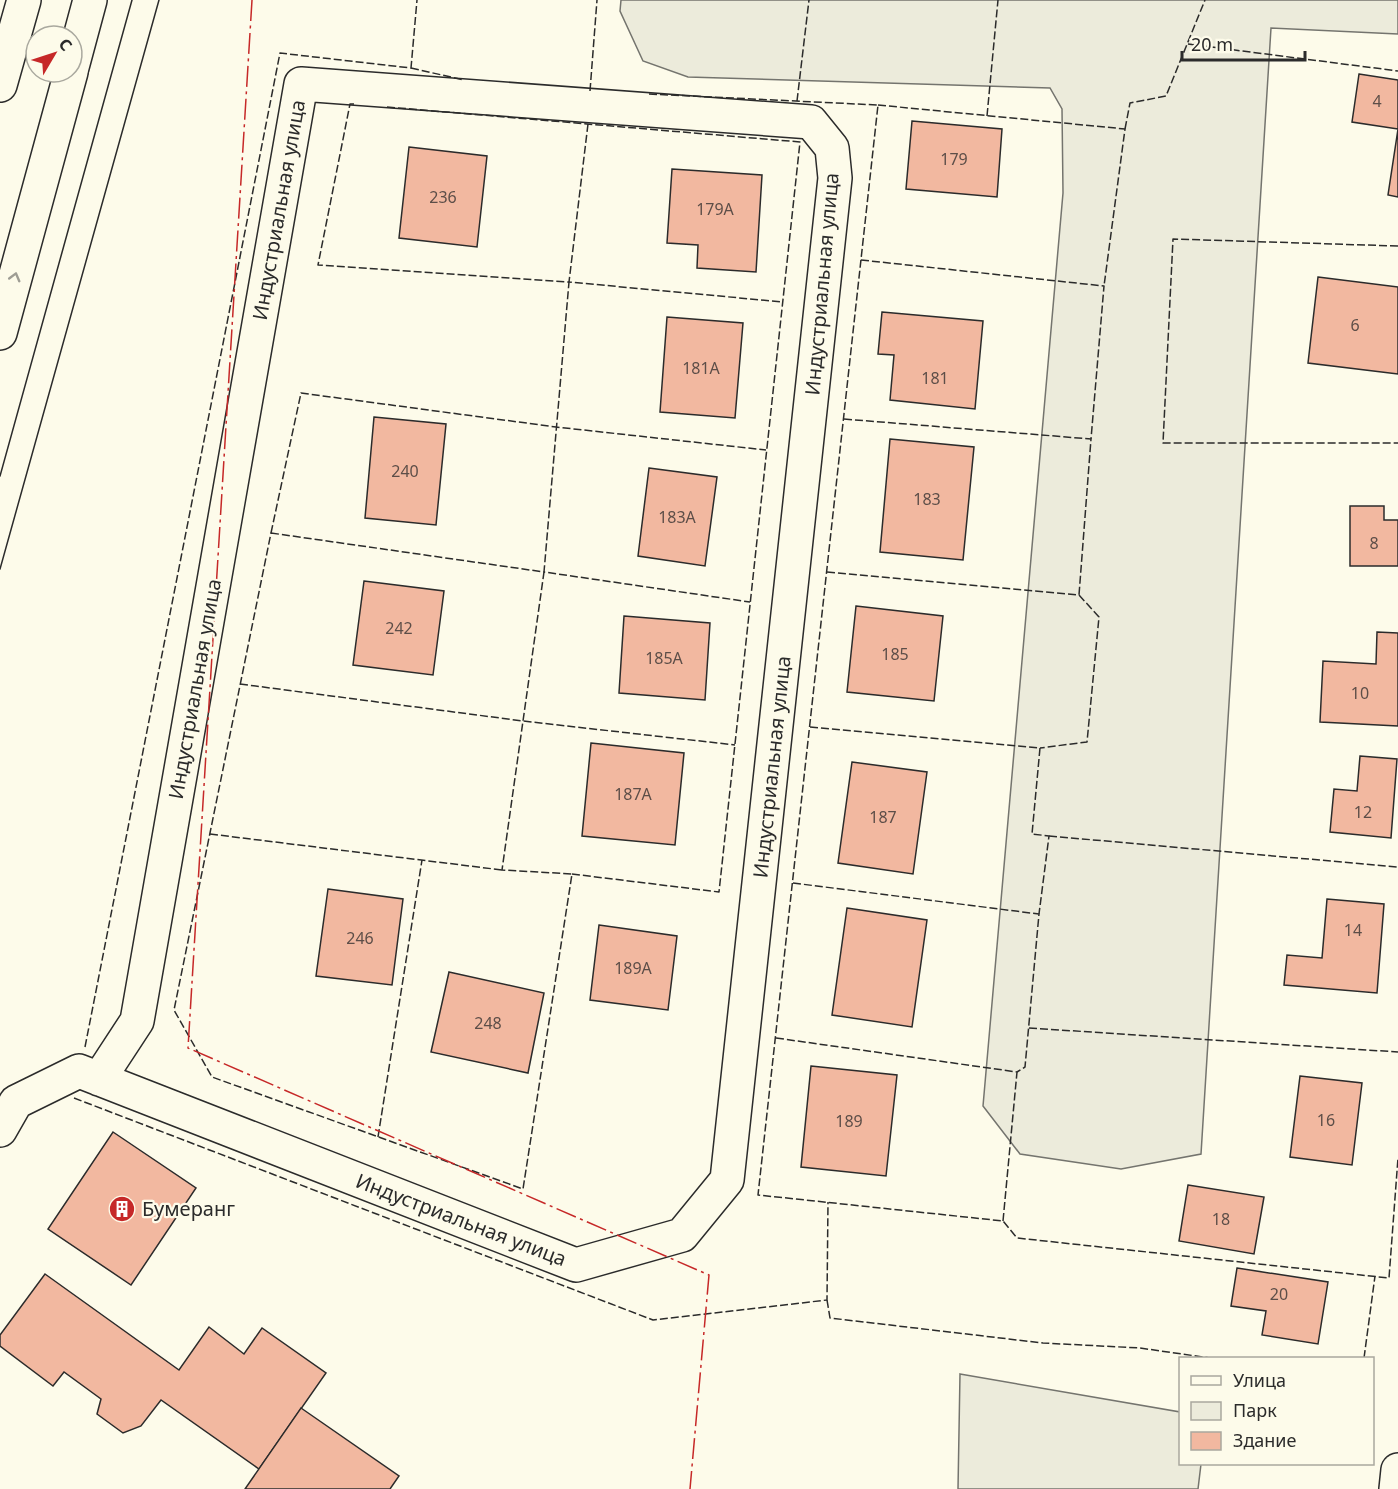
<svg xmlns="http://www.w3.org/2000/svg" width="1398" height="1489" viewBox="0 0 1398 1489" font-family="'Noto Sans',sans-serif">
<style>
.green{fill:#ecebdb;stroke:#74746e;stroke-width:1.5}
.building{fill:#f2b8a0;stroke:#2b2b2b;stroke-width:1.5}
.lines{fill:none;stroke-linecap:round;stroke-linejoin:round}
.minor-casing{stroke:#2b2b2b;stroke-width:36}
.major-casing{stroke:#2b2b2b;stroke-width:36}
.minor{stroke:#fdfbea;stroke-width:33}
.major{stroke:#fdfbea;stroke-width:33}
.tram{stroke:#2b2b2b;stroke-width:1.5}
.fence{stroke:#2b2b2b;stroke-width:1.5;stroke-dasharray:8 3;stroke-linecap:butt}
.power{stroke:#c62828;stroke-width:1.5;stroke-dasharray:21 4.5 3 4.5;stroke-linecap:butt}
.oneway{stroke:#9e9d94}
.labels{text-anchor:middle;stroke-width:4.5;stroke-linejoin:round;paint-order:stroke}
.number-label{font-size:16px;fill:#5d4e48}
.street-label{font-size:20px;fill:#2b2b2b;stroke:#fdfbea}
.poi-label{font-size:20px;fill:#2b2b2b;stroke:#fdfbea;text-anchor:start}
</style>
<rect width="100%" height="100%" fill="#fdfbea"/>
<g class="green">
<path d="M 621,0 L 1398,0 L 1398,34 L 1271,28 L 1201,1154 L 1121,1169 L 1020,1154 L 983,1106 L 1063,193 L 1062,109 L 1050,88 L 688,77 L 643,61 L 620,11 Z"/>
<path d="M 960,1374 L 1180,1412 L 1180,1464 L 1201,1464 L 1198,1489 L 958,1489 Z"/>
</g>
<g class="building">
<path d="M 1359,74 L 1398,80 L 1398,129 L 1352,122 Z"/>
<path d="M 912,121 L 1002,129 L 997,197 L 906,189 Z"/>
<path d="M 1398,129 L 1398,197 L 1388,195 Z"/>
<path d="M 409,147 L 487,156 L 477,247 L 399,238 Z"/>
<path d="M 672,169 L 762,175 L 756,272 L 697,268 L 698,245 L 667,243 Z"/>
<path d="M 1318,277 L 1398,287 L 1398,374 L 1308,363 Z"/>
<path d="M 882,312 L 983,321 L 975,409 L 890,400 L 894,355 L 878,354 Z"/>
<path d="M 667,317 L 743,323 L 735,418 L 660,412 Z"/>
<path d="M 374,417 L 446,424 L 436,525 L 365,518 Z"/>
<path d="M 890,439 L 974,447 L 963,560 L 880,552 Z"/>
<path d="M 649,468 L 717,477 L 705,566 L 638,556 Z"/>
<path d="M 1350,506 L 1384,506 L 1384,520 L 1398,520 L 1398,566 L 1350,566 Z"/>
<path d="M 364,581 L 444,591 L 433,675 L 353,665 Z"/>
<path d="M 856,606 L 943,616 L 934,701 L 847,692 Z"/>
<path d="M 624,616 L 710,623 L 705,700 L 619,693 Z"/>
<path d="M 1377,632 L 1398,633 L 1398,726 L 1320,722 L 1323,661 L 1376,664 Z"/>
<path d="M 591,743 L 684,753 L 675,845 L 582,836 Z"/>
<path d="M 1360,756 L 1397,759 L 1391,838 L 1330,832 L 1334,789 L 1357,791 Z"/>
<path d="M 852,762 L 927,772 L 913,874 L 838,863 Z"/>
<path d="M 328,889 L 403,899 L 392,985 L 316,976 Z"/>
<path d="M 1327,899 L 1384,904 L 1377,993 L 1284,985 L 1287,955 L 1322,958 Z"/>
<path d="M 847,908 L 927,920 L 912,1027 L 832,1015 Z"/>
<path d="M 599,925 L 677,936 L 668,1010 L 590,1000 Z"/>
<path d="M 449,972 L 544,993 L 528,1073 L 431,1052 Z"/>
<path d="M 811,1066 L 897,1075 L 886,1176 L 801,1167 Z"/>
<path d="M 1300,1076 L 1362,1083 L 1352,1165 L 1290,1157 Z"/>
<path d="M 113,1132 L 196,1188 L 131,1285 L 48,1229 Z"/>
<path d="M 1188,1185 L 1264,1197 L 1254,1254 L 1179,1241 Z"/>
<path d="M 1237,1268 L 1328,1282 L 1318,1344 L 1262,1335 L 1266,1311 L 1231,1306 Z"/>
<path d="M 45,1274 L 179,1370 L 209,1327 L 244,1354 L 262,1328 L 326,1373 L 259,1469 L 161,1400 L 141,1426 L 123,1433 L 97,1414 L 101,1399 L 64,1372 L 53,1386 L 0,1346 L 0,1335 Z"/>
<path d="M 301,1408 L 399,1476 L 390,1489 L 245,1489 Z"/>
</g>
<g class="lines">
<g class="minor-casing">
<g id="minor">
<path d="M 0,1130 L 16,1102 L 79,1071 L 576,1265 L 682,1235 L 727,1180 L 835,178 L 832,148 L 811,122 L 301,84 L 137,1021 L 99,1079"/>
<path d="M 1396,1489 L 1398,1470"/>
</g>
</g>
<g class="major-casing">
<g id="major">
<path d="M 72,67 L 90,0"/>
<path d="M 0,85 L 24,0"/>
<path d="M 0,333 L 71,72"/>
</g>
</g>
<use href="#minor" class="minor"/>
<use href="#major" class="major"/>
<g class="tram">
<path d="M 0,476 L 132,0"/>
<path d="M 0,569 L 159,0"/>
</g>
<g class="fence">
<path d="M 1188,44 L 1398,71"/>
<path d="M 411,68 L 464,80"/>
<path d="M 590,91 L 597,0"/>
<path d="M 649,94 L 878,105 L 758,1195 L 1003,1221 L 1017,1238 L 1389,1278 L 1398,1158"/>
<path d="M 797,101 L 809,0"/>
<path d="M 354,104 L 350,104 L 318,265 L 569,282 L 544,572 L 750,602"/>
<path d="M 878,105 L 1125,129 L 1104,286"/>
<path d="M 387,107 L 800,142 L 719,892 L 572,874"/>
<path d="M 987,116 L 998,0"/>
<path d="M 588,124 L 569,282 L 783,302"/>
<path d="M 1125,129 L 1130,103 L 1166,96 L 1205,0"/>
<path d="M 1398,246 L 1173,239 L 1163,443 L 1398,443"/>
<path d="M 861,260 L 1104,286 L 1091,439"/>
<path d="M 844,419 L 1091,439 L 1079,595"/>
<path d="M 271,533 L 544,572 L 502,870 L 572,874 L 523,1189 L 212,1077 L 174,1010 Z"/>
<path d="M 271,533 L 301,393 L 556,427 L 766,450"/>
<path d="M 827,572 L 1079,595 L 1099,617 L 1087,742 L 1040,748"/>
<path d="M 240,684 L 523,721 L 735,745"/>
<path d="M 810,727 L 1040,748 L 1032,834 L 1049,836 L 1039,914"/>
<path d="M 210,834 L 502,870"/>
<path d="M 1049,836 L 1398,867"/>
<path d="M 793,883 L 1039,914 L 1025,1067 L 1017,1072"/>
<path d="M 1029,1028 L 1398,1052"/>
<path d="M 776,1038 L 1017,1072 L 1003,1221"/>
<path d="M 85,1047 L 280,53 L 411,68 L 417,0"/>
<path d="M 74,1098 L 653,1320 L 827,1300 L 828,1202"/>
<path d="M 378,1137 L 422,860"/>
<path d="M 827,1300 L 830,1318 L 1043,1343 L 1140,1348 L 1210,1358"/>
<path d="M 1364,1358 L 1375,1276"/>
</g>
<path class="power" d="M 252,0 L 188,1048 L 709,1275 L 690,1489"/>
</g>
<defs><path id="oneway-chevron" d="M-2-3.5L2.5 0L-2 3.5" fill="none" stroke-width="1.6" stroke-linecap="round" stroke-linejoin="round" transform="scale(1.5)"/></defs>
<use class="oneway" href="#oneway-chevron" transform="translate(15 277) rotate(-75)"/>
<defs>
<g id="building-disc" transform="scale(1.35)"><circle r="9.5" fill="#c62828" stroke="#fdfbea"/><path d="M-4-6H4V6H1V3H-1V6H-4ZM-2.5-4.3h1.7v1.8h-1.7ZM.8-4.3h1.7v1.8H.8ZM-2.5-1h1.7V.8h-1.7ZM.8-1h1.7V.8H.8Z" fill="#fff"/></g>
</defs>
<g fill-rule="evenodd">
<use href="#building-disc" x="122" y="1209"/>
</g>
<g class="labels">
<g class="number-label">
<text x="1377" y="107">4</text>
<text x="954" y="165">179</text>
<text x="443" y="203">236</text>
<text x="715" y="215">179А</text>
<text x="1355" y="331">6</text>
<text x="701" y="374">181А</text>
<text x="935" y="384">181</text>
<text x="405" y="477">240</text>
<text x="927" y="505">183</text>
<text x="677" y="523">183А</text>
<text x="1374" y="549">8</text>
<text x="399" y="634">242</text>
<text x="895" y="660">185</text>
<text x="664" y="664">185А</text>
<text x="1360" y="699">10</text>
<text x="633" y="800">187А</text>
<text x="1363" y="818">12</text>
<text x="883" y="823">187</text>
<text x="1353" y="936">14</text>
<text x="360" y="944">246</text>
<text x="633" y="974">189А</text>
<text x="488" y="1029">248</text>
<text x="1326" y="1126">16</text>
<text x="849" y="1127">189</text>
<text x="1221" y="1225">18</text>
<text x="1279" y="1300">20</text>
</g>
<g class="street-label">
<text transform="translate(279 210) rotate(-80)" y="7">Индустриальная улица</text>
<text transform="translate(822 284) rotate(-85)" y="7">Индустриальная улица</text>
<text transform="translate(195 689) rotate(-80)" y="7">Индустриальная улица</text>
<text transform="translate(772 767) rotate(-84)" y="7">Индустриальная улица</text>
<text transform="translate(461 1220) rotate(21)" y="7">Индустриальная улица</text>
</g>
<g class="poi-label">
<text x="142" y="1216">Бумеранг</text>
</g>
</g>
<rect x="1179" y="1357" width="195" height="108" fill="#fdfbea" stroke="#a9a89e" stroke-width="1.5"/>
<rect x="1191" y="1376" width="30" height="9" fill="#fdfbea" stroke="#a9a89e" stroke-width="1.5"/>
<text x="1233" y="1387" font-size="18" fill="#2b2b2b">Улица</text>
<rect x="1191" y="1402" width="30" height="18" fill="#ecebdb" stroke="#a9a89e" stroke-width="1.5"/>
<text x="1233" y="1417" font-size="18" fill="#2b2b2b">Парк</text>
<rect x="1191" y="1432" width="30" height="18" fill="#f2b8a0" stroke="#a9a89e" stroke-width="1.5"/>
<text x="1233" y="1447" font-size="18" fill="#2b2b2b">Здание</text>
<g transform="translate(54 54) rotate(51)"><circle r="28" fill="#fdfbea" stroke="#a9a89e" stroke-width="1.5"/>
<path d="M0-4.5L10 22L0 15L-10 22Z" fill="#c62828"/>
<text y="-9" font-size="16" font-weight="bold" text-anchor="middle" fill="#2b2b2b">С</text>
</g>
<path d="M1182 51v9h123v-9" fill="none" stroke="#2b2b2b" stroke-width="3"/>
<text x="1191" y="51" font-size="18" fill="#2b2b2b" stroke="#fdfbea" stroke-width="4.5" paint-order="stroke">20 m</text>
</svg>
